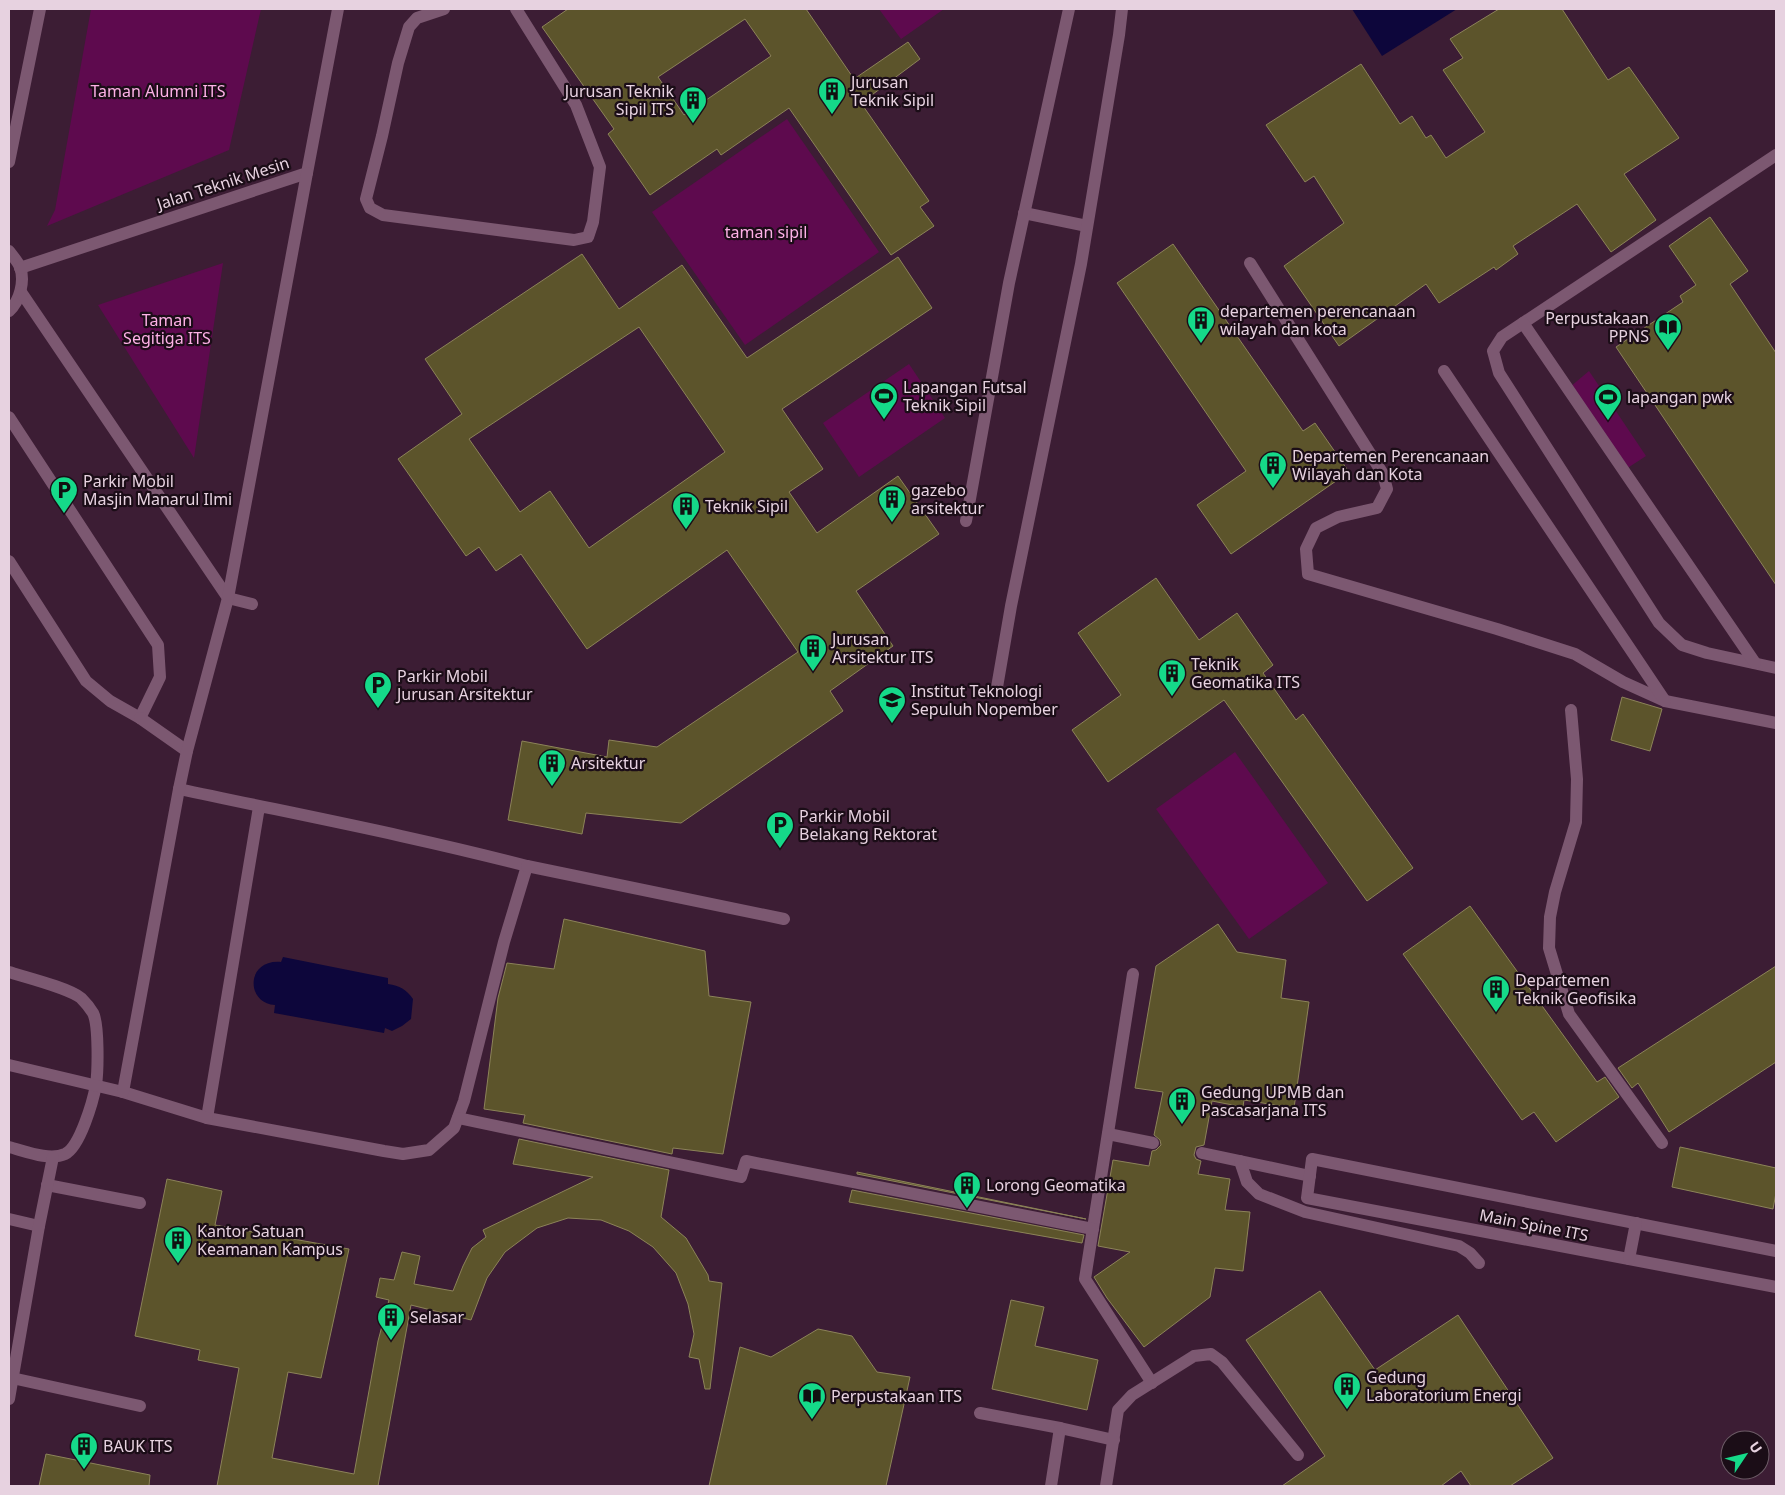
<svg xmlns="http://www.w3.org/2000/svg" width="1785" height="1495" viewBox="0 0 1785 1495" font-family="'Noto Sans',sans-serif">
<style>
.green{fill:#5e0a4e}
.water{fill:#0d063b}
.building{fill:#5c542b;stroke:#8c8359;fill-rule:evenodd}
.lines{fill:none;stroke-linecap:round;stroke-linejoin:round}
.service{stroke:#7c5871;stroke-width:12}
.pedestrian{stroke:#7c5871;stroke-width:12}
.labels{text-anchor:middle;stroke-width:4.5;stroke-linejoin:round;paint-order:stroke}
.poi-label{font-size:16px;fill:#e7d2e0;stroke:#1b0d17;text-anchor:start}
.park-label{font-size:16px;fill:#feb1e7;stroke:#1b0d17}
.street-label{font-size:16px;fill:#e7d2e0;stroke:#1b0d17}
</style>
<rect width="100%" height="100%" fill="#3c1d34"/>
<g class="green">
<path d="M 91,9 L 261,9 L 229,150 L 47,226 L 55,210 Z"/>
<path d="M 879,9 L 944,9 L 901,39 Z"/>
<path d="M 787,119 L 879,252 L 745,345 L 652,212 Z"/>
<path d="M 223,263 L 194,458 L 98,305 Z"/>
<path d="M 909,364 L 945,418 L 859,477 L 823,423 Z"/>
<path d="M 1589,371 L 1646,456 L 1626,469 L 1570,387 Z"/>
<path d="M 1235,752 L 1328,883 L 1249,939 L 1156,809 Z"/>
</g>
<g class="water">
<path d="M 1352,9 L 1457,9 L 1382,56 Z"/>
<path d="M 283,957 L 388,978 L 388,984 C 400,986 406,989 413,999 L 411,1019 L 402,1026 L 392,1031 L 385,1028 L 384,1033 L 274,1013 L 275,1005 C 246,1004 245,959 281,962 Z"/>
</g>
<g class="building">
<path d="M 568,9 L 806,9 L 854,79 L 908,42 L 920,59 L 861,103 L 929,201 L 920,207 L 934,226 L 891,255 L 789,108 L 721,155 L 717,149 L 650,195 L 608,134 L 614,129 L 542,27 ZM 745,19 L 771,56 L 684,115 L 658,77 Z"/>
<path d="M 1499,9 L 1562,9 L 1608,80 L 1629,67 L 1679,138 L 1624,174 L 1656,220 L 1611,252 L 1577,204 L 1513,246 L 1518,254 L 1496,270 L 1494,267 L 1439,303 L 1426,284 L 1339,346 L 1284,266 L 1344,223 L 1314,176 L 1305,182 L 1266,125 L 1361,64 L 1400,124 L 1412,116 L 1426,138 L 1431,135 L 1446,158 L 1485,132 L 1443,70 L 1463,58 L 1450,39 Z"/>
<path d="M 1710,217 L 1748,271 L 1730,284 L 1776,353 L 1776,585 L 1616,347 L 1683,302 L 1680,296 L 1696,285 L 1669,246 Z"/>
<path d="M 1173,244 L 1303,431 L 1315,423 L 1349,472 L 1231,554 L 1197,505 L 1246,471 L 1117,283 Z"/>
<path d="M 582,254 L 619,309 L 682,265 L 747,358 L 898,257 L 932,308 L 782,409 L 823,469 L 789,492 L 817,533 L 898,476 L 939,534 L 856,591 L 893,646 L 830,691 L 843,711 L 681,823 L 586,813 L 582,834 L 508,820 L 522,741 L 607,757 L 609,740 L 657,747 L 798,652 L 727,550 L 587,649 L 521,554 L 496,571 L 479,547 L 466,556 L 398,459 L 462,414 L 425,359 ZM 639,327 L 725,452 L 589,548 L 550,491 L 520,512 L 469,439 Z"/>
<path d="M 1156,578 L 1199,640 L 1237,613 L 1273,665 L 1263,673 L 1296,720 L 1303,714 L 1413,868 L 1367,901 L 1224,700 L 1108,782 L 1072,730 L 1121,695 L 1078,633 Z"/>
<path d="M 1622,697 L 1662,709 L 1650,751 L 1611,740 Z"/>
<path d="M 1470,906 L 1597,1082 L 1605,1077 L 1619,1097 L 1556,1142 L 1534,1112 L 1522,1120 L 1403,954 Z"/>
<path d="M 564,919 L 705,951 L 709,996 L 751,1002 L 723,1154 L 673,1148 L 672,1154 L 523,1123 L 525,1115 L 484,1109 L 498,998 L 507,963 L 554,969 Z"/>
<path d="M 1218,924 L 1237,952 L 1286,960 L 1281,998 L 1309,1002 L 1294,1108 L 1244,1100 L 1243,1107 L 1212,1101 L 1204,1145 L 1196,1147 L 1194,1155 L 1196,1159 L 1201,1161 L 1198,1174 L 1230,1179 L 1225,1210 L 1250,1212 L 1243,1271 L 1215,1268 L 1210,1297 L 1144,1347 L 1107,1298 L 1094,1277 L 1130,1252 L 1098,1246 L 1113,1160 L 1149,1166 L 1152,1151 L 1156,1150 L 1161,1145 L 1160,1140 L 1154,1135 L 1163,1092 L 1135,1088 L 1156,966 Z"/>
<path d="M 1776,966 L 1776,1062 L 1669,1132 L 1638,1083 L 1632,1088 L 1618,1068 Z"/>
<path d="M 519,1139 L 669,1170 L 661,1217 L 686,1238 L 708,1275 L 709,1281 L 722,1283 L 710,1389 L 705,1389 L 699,1359 L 689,1357 L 694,1334 L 688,1304 L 676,1273 L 653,1247 L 629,1231 L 601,1220 L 568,1218 L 537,1228 L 505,1252 L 487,1278 L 471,1320 L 411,1305 L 378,1486 L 217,1486 L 239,1368 L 198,1360 L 200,1350 L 135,1336 L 167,1179 L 222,1191 L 215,1225 L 349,1249 L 321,1378 L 288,1372 L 272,1458 L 354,1474 L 378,1341 L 389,1300 L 376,1297 L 380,1278 L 394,1280 L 402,1252 L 420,1256 L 414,1284 L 453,1291 L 463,1266 L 472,1248 L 486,1237 L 483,1230 L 593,1177 L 513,1164 Z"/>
<path d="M 1680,1147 L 1776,1168 L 1776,1193 L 1773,1209 L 1672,1187 Z"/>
<path d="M 857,1172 L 1086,1219 L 857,1174 Z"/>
<path d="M 852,1190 L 1084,1235 L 1082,1243 L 849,1202 Z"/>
<path d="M 1320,1291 L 1375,1370 L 1458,1315 L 1553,1458 L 1510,1486 L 1471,1486 L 1461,1471 L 1441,1486 L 1282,1486 L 1325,1456 L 1246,1340 Z"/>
<path d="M 1011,1300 L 1044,1307 L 1035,1346 L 1098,1360 L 1087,1410 L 992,1389 Z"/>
<path d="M 818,1329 L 852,1336 L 877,1372 L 910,1377 L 886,1486 L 709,1486 L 740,1347 L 771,1357 Z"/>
<path d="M 46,1454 L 150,1475 L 149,1486 L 39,1486 Z"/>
</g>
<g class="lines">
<g class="service">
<path d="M 444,9 L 417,18 L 409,27 L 398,63 L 382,136 L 366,199 L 370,208 L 383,215 L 574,240 L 588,237 L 593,222 L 600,167 L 576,105 L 516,9"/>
<path d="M 1776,155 L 1502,337 L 1493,351 L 1499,373 L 1659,623 L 1682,645 L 1707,653 L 1776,668"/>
<path d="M 9,162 L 40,9"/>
<path d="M 1024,213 L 1087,226"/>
<path d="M 9,251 C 12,255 18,262 20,267 C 25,281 20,301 9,311"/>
<path d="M 1250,263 L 1383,474 L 1387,489 L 1377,508 L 1338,517 L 1316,528 L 1306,549 L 1308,574 L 1497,629 L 1575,654 L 1623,682 L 1665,701 L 1776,723"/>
<path d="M 20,268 L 307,173 L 338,9"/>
<path d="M 21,292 L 228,598 L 252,604"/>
<path d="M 1523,323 L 1755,663"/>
<path d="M 1444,371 L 1665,701"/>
<path d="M 9,417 L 158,645 L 160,677 L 140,718 L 110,701 L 86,681 L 9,561"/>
<path d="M 966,521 L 1009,283 L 1069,9"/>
<path d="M 996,693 L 1011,606 L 1081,264 L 1119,35 L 1122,9"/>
<path d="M 1571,710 L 1577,779 L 1576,822 L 1555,892 L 1550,917 L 1549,948 L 1569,1014 L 1662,1143"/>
<path d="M 140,718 L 187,751"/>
<path d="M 179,789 C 295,814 412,836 527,866 L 504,942 L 464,1101 L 454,1128 L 429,1150 L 403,1154 L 384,1151 L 207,1118 L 259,807"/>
<path d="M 527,866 L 784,919"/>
<path d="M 9,972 C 25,977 69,988 81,998 C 85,1002 90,1008 93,1013 C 99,1025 98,1071 96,1085 C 93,1101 80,1147 65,1154 C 49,1161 25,1151 9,1147"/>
<path d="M 1133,974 L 1085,1279 L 1152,1383"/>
<path d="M 9,1065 L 123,1092 L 207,1118"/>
<path d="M 123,1092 L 179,789 L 187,751 L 228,598 L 307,173"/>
<path d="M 1108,1134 L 1153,1143"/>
<path d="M 1202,1153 L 1310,1176"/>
<path d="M 1240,1161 L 1247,1182 L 1259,1194 L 1305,1212 L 1459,1246 L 1470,1253 L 1479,1263"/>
<path d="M 47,1185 L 140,1203"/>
<path d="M 9,1219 L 39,1226"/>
<path d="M 12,1378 L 140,1406"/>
<path d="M 9,1399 L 39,1226 L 53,1157"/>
<path d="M 980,1413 L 1060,1428 L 1114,1440"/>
<path d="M 1051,1486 L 1060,1428"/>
<path d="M 1106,1486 L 1118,1410 L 1132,1395 L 1194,1356 L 1211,1354 L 1222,1362 L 1298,1455"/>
</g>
<g class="pedestrian">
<path d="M 458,1118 L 741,1177 L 746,1161 L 1093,1229"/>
<path d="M 1776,1251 L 1312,1159 L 1307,1198 L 1776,1287"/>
<path d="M 1629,1259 L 1636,1223"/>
</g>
</g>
<defs>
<g id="building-pin" transform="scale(1.4375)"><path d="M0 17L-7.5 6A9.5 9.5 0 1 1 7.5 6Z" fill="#15d989" stroke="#1b0d17"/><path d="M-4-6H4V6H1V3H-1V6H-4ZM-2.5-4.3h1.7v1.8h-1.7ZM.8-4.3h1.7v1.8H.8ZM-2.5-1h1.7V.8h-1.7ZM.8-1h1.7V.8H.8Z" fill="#111"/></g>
<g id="library-pin" transform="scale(1.4375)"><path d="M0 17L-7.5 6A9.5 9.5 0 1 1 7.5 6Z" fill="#15d989" stroke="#1b0d17"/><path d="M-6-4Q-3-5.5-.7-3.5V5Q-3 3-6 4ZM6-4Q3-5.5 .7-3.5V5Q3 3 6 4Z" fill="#111"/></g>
<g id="stadium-pin" transform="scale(1.4375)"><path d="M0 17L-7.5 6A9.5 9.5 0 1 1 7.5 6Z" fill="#15d989" stroke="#1b0d17"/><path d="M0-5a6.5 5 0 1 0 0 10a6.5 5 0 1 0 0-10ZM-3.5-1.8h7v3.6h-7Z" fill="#111"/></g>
<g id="parking-pin" transform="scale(1.4375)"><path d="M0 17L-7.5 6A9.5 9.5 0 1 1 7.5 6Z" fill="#15d989" stroke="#1b0d17"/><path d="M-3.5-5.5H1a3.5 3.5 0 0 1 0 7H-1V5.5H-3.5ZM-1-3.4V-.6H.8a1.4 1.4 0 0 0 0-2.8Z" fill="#111"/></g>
<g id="university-pin" transform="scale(1.4375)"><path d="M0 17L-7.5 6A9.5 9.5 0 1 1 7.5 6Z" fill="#15d989" stroke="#1b0d17"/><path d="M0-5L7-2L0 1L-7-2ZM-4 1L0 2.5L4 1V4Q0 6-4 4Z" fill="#111"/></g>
</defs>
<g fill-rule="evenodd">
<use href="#building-pin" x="832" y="91"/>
<use href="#building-pin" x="693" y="100"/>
<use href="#building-pin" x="1201" y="320"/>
<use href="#library-pin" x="1668" y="327"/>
<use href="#stadium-pin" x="884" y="396"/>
<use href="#stadium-pin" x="1608" y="397"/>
<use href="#building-pin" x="1273" y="465"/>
<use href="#parking-pin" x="64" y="490"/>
<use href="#building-pin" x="892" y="499"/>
<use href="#building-pin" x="686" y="506"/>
<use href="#building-pin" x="813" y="648"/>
<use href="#building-pin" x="1172" y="673"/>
<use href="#parking-pin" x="378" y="685"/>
<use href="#university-pin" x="892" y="700"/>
<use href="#building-pin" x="552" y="763"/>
<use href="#parking-pin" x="780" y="825"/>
<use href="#building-pin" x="1496" y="989"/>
<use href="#building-pin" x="1182" y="1101"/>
<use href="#building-pin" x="967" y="1185"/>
<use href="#building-pin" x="178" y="1240"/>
<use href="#building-pin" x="391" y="1317"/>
<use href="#building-pin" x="1347" y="1386"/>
<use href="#library-pin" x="812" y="1396"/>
<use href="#building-pin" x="84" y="1446"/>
</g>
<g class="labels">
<g class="poi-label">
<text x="851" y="88">Jurusan<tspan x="851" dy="18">Teknik Sipil</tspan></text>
<text x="674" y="97" text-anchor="end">Jurusan Teknik<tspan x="674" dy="18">Sipil ITS</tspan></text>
<text x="1220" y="317">departemen perencanaan<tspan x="1220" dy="18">wilayah dan kota</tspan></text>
<text x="1649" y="324" text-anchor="end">Perpustakaan<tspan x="1649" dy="18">PPNS</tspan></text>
<text x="903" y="393">Lapangan Futsal<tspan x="903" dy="18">Teknik Sipil</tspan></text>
<text x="1627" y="403">lapangan pwk</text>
<text x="1292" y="462">Departemen Perencanaan<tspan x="1292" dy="18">Wilayah dan Kota</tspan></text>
<text x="83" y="487">Parkir Mobil<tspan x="83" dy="18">Masjin Manarul Ilmi</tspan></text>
<text x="911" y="496">gazebo<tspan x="911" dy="18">arsitektur</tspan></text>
<text x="705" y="512">Teknik Sipil</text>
<text x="832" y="645">Jurusan<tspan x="832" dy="18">Arsitektur ITS</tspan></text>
<text x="1191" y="670">Teknik<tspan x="1191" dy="18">Geomatika ITS</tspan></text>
<text x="397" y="682">Parkir Mobil<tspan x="397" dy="18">Jurusan Arsitektur</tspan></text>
<text x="911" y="697">Institut Teknologi<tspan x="911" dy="18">Sepuluh Nopember</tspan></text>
<text x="571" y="769">Arsitektur</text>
<text x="799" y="822">Parkir Mobil<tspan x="799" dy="18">Belakang Rektorat</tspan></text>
<text x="1515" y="986">Departemen<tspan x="1515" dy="18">Teknik Geofisika</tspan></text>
<text x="1201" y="1098">Gedung UPMB dan<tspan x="1201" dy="18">Pascasarjana ITS</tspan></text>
<text x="986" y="1191">Lorong Geomatika</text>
<text x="197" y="1237">Kantor Satuan<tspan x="197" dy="18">Keamanan Kampus</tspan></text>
<text x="410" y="1323">Selasar</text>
<text x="1366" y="1383">Gedung<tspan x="1366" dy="18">Laboratorium Energi</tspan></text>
<text x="831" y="1402">Perpustakaan ITS</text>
<text x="103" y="1452">BAUK ITS</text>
</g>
<g class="park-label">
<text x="158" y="97">Taman Alumni ITS</text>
<text x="766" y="238">taman sipil</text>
<text x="167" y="326">Taman<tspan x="167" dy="18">Segitiga ITS</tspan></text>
</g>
<g class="street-label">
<text transform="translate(223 183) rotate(-18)" y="6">Jalan Teknik Mesin</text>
<text transform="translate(1534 1225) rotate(11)" y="6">Main Spine ITS</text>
</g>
</g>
<rect width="1785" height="1495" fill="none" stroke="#e7d2e0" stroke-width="20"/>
<g transform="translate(1745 1455) rotate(55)"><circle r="24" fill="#1b0d17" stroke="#6d5c67"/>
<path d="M0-4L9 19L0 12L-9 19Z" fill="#15d989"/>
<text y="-8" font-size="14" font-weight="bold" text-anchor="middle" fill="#e7d2e0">U</text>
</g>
</svg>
